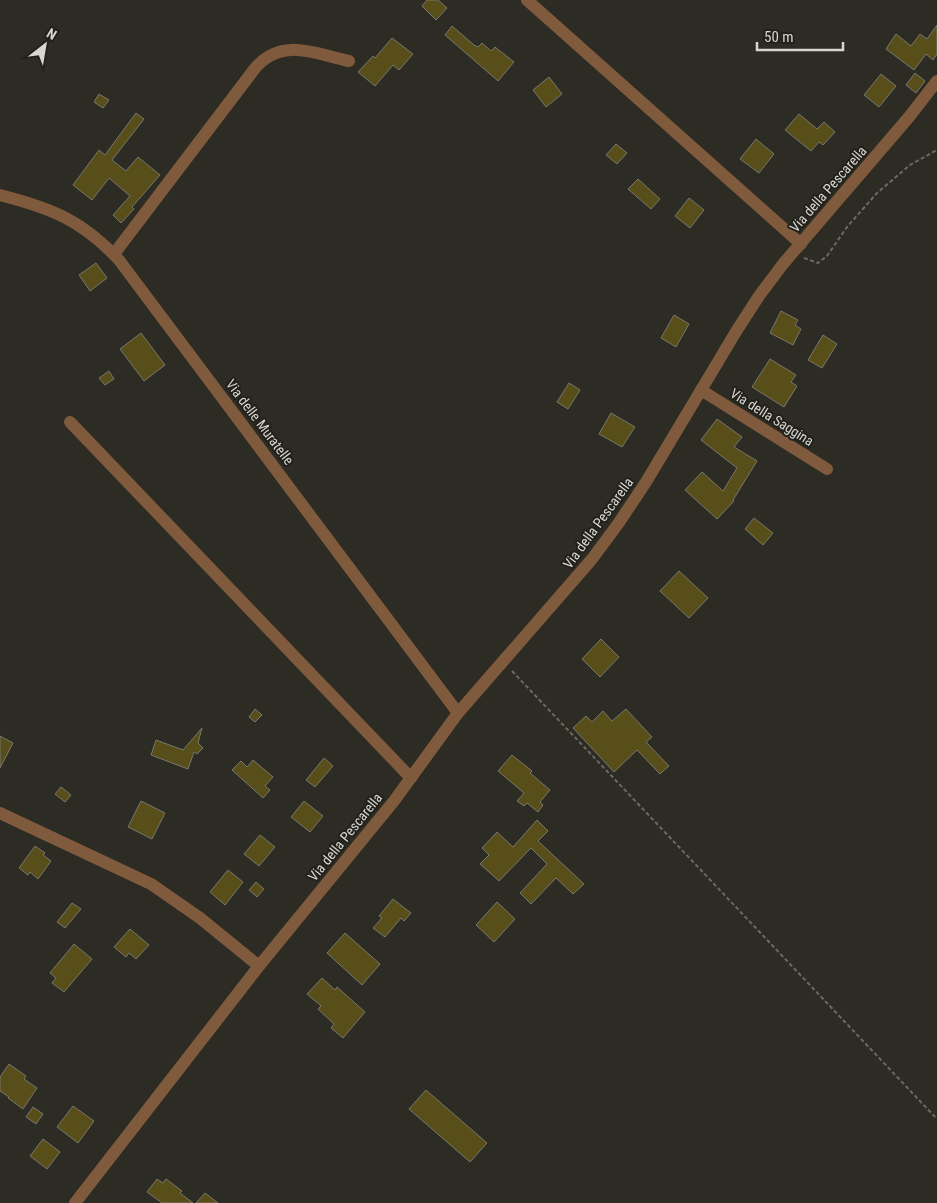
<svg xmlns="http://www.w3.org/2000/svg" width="937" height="1203" viewBox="0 0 937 1203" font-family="'Roboto Condensed',sans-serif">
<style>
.building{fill:#584e1a;stroke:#79776f}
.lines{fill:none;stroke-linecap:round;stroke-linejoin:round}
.path{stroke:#6a6963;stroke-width:2;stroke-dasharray:4 2.5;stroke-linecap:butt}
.minor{stroke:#805a3c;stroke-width:12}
.labels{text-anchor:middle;stroke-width:4;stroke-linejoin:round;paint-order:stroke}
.street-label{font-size:14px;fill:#d7d6d2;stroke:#22211a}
</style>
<rect width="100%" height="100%" fill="#2c2b24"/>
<g class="building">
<path d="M 427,0 L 438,0 L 447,8 L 436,20 L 422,6 Z"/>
<path d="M 937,25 L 937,54 L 933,60 L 926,54 L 914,70 L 886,49 L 896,34 L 911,46 L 920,34 L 927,39 Z"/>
<path d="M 452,26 L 474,45 L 478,47 L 482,43 L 491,51 L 495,47 L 514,62 L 498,81 L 445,35 Z"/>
<path d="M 392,38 L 413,54 L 399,70 L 393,65 L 375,86 L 358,72 L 373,56 L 375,58 Z"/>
<path d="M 915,73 L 925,81 L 916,93 L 906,85 Z"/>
<path d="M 881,74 L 896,86 L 879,107 L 864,95 Z"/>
<path d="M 549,77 L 562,94 L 546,107 L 533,90 Z"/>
<path d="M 99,94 L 109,100 L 103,108 L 94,102 Z"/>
<path d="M 136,113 L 144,119 L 112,160 L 126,171 L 138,157 L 160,175 L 132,207 L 134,209 L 121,223 L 113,215 L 130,196 L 109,178 L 92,200 L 73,185 L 99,150 L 105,155 Z"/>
<path d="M 799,114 L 817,129 L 824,122 L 835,132 L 823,145 L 819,142 L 811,151 L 785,130 Z"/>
<path d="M 756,139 L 774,154 L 759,173 L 740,159 Z"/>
<path d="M 616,144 L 627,153 L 617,164 L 606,155 Z"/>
<path d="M 638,179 L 660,199 L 651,209 L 628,189 Z"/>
<path d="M 689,198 L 704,210 L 690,228 L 675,216 Z"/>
<path d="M 96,263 L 107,278 L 90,291 L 79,275 Z"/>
<path d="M 781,311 L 798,320 L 795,325 L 801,329 L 793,345 L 770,333 Z"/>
<path d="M 674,315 L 689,324 L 676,347 L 661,338 Z"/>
<path d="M 141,333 L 165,365 L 144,381 L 120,349 Z"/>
<path d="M 823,335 L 837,344 L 822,368 L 808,360 Z"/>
<path d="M 770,359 L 796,375 L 791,382 L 797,386 L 784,407 L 752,387 Z"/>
<path d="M 109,371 L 114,379 L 105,385 L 99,378 Z"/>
<path d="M 569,383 L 580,390 L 568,409 L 557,402 Z"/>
<path d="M 611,413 L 635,427 L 622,447 L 599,434 Z"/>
<path d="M 717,419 L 742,437 L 734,447 L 757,461 L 733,500 L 734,501 L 717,519 L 685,490 L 702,472 L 723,491 L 737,468 L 701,440 Z"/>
<path d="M 754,518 L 773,533 L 763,545 L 745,529 Z"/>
<path d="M 679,571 L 708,598 L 689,618 L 660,591 Z"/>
<path d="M 601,639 L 619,657 L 600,677 L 582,659 Z"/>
<path d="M 255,709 L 262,715 L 255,722 L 249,717 Z"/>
<path d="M 626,709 L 652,737 L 646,742 L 669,766 L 660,774 L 637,750 L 614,772 L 573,728 L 586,716 L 592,722 L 603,711 L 612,721 Z"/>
<path d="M 202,728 L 198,743 L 203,748 L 197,754 L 194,752 L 188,769 L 151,755 L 156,740 L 183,750 Z"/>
<path d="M 0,736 L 13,743 L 0,768 Z"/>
<path d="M 512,755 L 532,771 L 530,773 L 550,790 L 540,802 L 543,805 L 538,812 L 527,803 L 524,806 L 517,801 L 524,793 L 498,771 Z"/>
<path d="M 324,758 L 333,766 L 315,787 L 306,780 Z"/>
<path d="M 253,760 L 273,777 L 265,786 L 270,790 L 263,798 L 232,770 L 241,761 L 247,767 Z"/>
<path d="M 61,787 L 71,795 L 65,802 L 55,794 Z"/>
<path d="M 141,801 L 165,813 L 152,839 L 128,827 Z"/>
<path d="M 304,801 L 323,816 L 310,832 L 291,817 Z"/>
<path d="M 537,820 L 548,831 L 538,841 L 584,884 L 573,894 L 556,878 L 531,904 L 520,893 L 547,864 L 531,848 L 499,881 L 480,864 L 489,855 L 482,848 L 497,832 L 513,847 Z"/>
<path d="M 260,835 L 275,847 L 259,866 L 244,854 Z"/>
<path d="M 35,846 L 45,853 L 43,855 L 51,861 L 38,879 L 30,872 L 28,875 L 19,868 Z"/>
<path d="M 228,870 L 243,882 L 225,905 L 210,892 Z"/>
<path d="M 256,882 L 264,889 L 257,897 L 249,890 Z"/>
<path d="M 393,899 L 411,913 L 404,921 L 401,918 L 385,937 L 373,928 L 382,918 L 379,916 Z"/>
<path d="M 497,902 L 515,919 L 494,942 L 476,925 Z"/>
<path d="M 72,903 L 81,909 L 65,928 L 57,922 Z"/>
<path d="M 130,929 L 149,945 L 136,959 L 129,953 L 126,957 L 114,947 Z"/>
<path d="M 345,933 L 380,964 L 362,985 L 327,953 Z"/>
<path d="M 74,944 L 92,959 L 64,992 L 52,983 L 56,978 L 50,973 Z"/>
<path d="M 322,978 L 335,990 L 337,987 L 365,1012 L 343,1038 L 331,1028 L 334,1024 L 318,1009 L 321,1006 L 307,994 Z"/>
<path d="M 9,1064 L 26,1076 L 24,1079 L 37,1088 L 23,1109 L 8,1098 L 9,1097 L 0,1091 L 0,1077 Z"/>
<path d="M 426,1090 L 487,1143 L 470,1162 L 409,1109 Z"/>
<path d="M 73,1106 L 94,1121 L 78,1143 L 57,1127 Z"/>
<path d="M 33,1107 L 43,1114 L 36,1124 L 26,1117 Z"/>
<path d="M 43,1139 L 60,1152 L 47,1169 L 30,1156 Z"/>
<path d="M 157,1179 L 163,1183 L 166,1179 L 182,1191 L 180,1193 L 193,1203 L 162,1203 L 147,1192 Z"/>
<path d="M 205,1193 L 218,1203 L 196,1203 Z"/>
</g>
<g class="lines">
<g class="path">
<path d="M 804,258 L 818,263 L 827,256 L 847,227 L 877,193 L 910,165 L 937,150"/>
<path d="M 512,671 L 937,1119"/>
</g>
<g class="minor">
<path d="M 527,0 L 801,244"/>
<path d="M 0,195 C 51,208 82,220 119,260 L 458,713"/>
<path d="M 114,254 L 256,67 C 283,37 315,54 349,61"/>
<path d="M 701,390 L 827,469"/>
<path d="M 70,422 L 411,778"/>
<path d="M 0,813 L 151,884 L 200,918 L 259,966"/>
<path d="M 75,1203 L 259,966 L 394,801 L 458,713 L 592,559 L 618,524 L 646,482 L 737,330 L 759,296 L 783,264 L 909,117 L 937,81"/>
</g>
</g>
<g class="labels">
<g class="street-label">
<text transform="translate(828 189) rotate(-49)" y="5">Via della Pescarella</text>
<text transform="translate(772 417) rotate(32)" y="5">Via della Saggina</text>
<text transform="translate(260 422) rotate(53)" y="5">Via delle Muratelle</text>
<text transform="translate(598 523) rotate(-54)" y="5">Via della Pescarella</text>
<text transform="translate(345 837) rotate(-51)" y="5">Via della Pescarella</text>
</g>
</g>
<g transform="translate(45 45) rotate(31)" stroke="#22211a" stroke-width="4" paint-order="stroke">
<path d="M0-4L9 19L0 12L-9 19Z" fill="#d7d6d2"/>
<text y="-8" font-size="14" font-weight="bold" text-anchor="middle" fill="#d7d6d2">N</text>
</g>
<path d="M757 42v8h86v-8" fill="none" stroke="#d7d6d2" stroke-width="2.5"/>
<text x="764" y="42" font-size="15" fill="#d7d6d2" stroke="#22211a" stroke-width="4" paint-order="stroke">50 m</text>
</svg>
